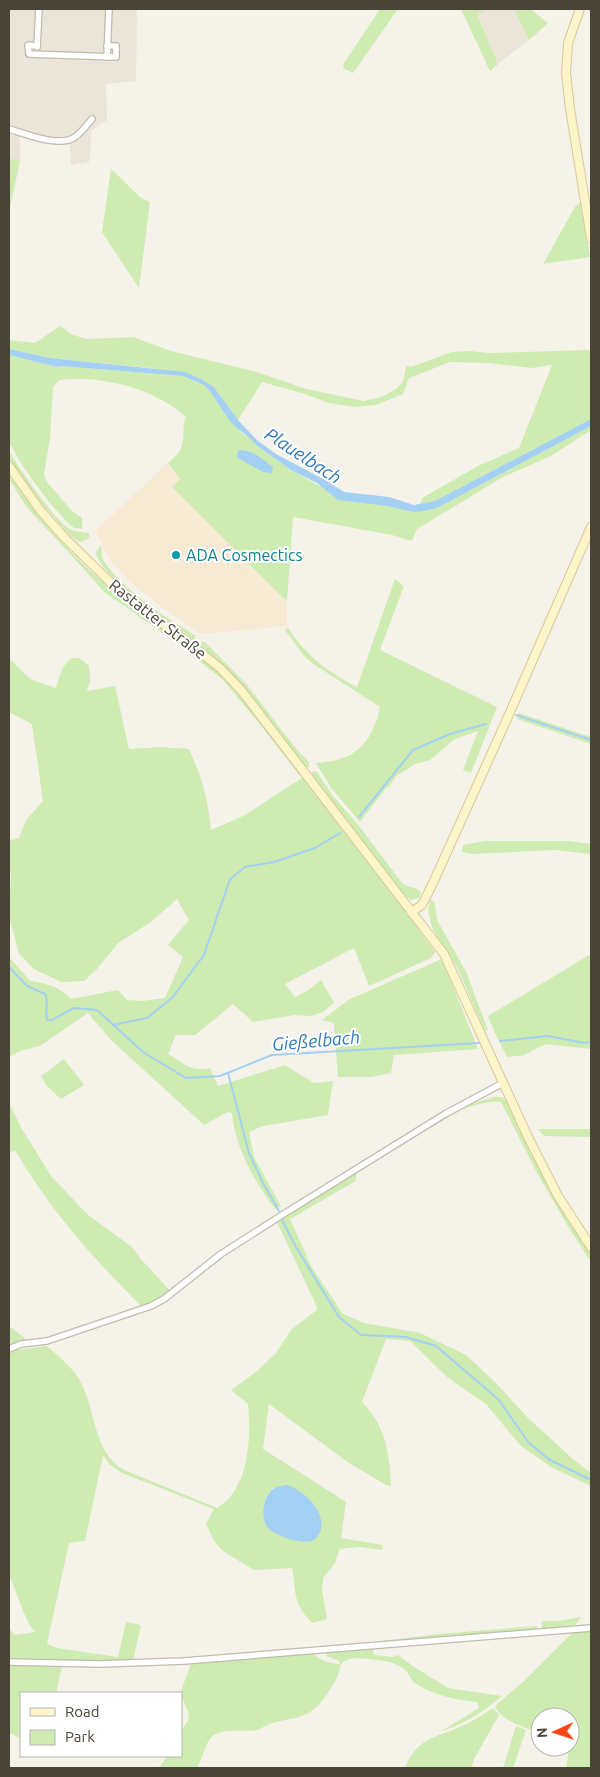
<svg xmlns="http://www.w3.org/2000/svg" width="600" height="1777" viewBox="0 0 600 1777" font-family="Ubuntu,sans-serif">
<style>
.residential{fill:#eae5d8}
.commercial{fill:#f7ead5}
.green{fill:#ceebb1;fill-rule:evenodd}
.water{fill:#a4d0f4}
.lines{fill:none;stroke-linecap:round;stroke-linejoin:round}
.stream{stroke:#a4d0f4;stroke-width:2}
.street-casing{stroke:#c1bbac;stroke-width:8}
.secondary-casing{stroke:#d7c998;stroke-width:10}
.street{stroke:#fff;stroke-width:5.5}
.secondary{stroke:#fff5ca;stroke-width:8}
.culture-dot{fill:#0f9aa8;stroke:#fff;stroke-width:2}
.labels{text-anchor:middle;stroke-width:4;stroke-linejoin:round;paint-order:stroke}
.culture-label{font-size:16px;fill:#0d838f;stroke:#fff;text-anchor:start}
.street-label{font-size:16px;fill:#4a4337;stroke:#fff}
.water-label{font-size:18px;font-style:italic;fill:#2b77bb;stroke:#fff}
</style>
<rect width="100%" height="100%" fill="#f5f2ea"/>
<g class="residential">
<path d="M 9,9 L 137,9 L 136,81 L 106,84 L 107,120 L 92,130 L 89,162 L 71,165 L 70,144 L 58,144 L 20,136 L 20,161 L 9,158 Z"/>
<path d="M 487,9 L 514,9 L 529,40 L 498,64 L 477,13 Z"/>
</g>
<path class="commercial" d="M 168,463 L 180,479 L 173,487 L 281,596 L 287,601 L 287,626 L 204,634 L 197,632 L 153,601 L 128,580 L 109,559 L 95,531 Z"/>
<g class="green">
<path d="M 380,9 L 398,9 L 353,73 L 343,68 L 344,63 Z"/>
<path d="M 461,9 L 487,9 L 477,14 L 498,64 L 490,71 Z"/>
<path d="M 514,9 L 530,9 L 548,23 L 529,40 Z"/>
<path d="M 9,158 L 20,161 L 9,212 Z"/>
<path d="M 111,169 L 140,197 L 150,202 L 139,288 L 102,232 Z"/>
<path d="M 582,201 L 590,257 L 543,264 L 575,207 Z"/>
<path d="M 60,326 L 73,335 L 87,339 L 133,337 L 171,351 L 257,372 L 306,389 L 364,401 L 381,397 L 396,389 L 403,382 L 406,366 L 411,367 L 452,352 L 470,351 L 489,353 L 591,350 L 591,419 L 435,501 L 420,504 L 422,498 L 480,465 L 519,448 L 552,365 L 532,368 L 489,363 L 450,362 L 409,378 L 403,394 L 376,405 L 355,407 L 329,403 L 302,393 L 262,382 L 238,420 L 214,387 L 201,379 L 151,368 L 50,358 L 9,349 L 9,340 L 35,343 Z"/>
<path d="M 9,355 L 57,367 L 60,366 L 183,376 L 204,385 L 208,389 L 242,433 L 252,439 L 256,445 L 291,470 L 325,489 L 413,512 L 437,508 L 591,426 L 591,430 L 551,456 L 503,477 L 417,529 L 412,541 L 392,535 L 293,517 L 287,601 L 281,596 L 172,487 L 180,479 L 168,463 C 172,459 179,454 181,448 C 186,439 181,428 186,417 C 154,388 102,375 59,380 L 53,387 L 50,437 L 44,475 L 47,482 L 72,511 L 82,518 L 82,529 L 74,528 L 68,523 L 48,501 L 22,465 L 9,442 Z"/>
<path d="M 9,451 C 19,468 54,520 70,529 C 76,532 83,532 89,533 L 89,538 L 81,542 C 66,539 20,475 9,459 Z"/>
<path d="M 9,472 C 31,504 54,535 81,562 C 114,595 152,621 190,648 L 188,651 L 103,591 L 85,570 L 28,509 L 9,479 Z"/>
<path d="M 100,546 L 101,546 C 102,551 101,556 104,561 C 118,586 170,621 195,635 L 195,641 L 192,642 C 172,626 100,576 96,553 Z"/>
<path d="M 395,579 L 404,586 L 380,650 L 497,707 L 471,773 L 463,770 L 478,731 L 455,739 L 430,760 L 415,764 L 396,776 L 389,787 L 386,788 L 360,822 L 332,789 L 316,763 C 355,761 372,744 380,707 L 312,663 L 304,656 L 285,630 L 288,628 C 307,657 328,672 357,687 Z"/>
<path d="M 202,642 L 205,642 L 247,685 L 297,750 L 309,762 L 309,767 L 305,768 L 249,693 L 231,674 L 200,647 L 200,643 Z"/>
<path d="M 193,651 C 237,683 267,730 300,773 L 300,776 L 255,718 L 222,679 L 190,654 Z"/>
<path d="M 9,658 L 30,679 L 56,688 C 59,677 62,665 72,658 L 79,658 L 89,666 L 90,682 L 87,689 L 88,691 L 115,686 L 129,749 L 161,747 L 189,749 C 202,778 208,798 211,830 L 243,816 L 302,778 L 304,778 L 396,898 L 435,952 L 431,958 L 369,986 L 354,948 L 285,984 L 295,997 L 307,991 L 321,980 L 334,1003 L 323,1012 L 311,1016 L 294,1015 L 253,1022 L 233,1004 L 195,1035 L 176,1035 L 168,1054 C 185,1064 190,1072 210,1068 L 218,1086 L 285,1065 L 314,1083 L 333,1081 L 328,1115 L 263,1126 L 249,1132 L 254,1157 L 281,1206 L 275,1209 C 254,1180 236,1150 232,1113 L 228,1112 L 204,1125 L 111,1040 L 88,1013 L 40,1046 L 20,1051 L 9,1057 L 9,957 L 30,981 C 46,983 60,987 71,999 L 118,990 L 127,1000 L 142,1001 L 165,998 L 183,957 L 168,945 L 189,920 L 177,899 L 151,922 L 118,943 L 96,970 L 84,981 L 61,982 L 34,969 L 19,954 L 9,916 L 11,875 L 9,869 L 9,841 L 19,838 L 27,819 L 43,801 L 32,724 L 9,712 Z"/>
<path d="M 519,713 L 591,737 L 591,744 L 517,719 Z"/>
<path d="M 313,771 L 317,772 L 333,796 L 359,826 L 402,883 C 409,888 416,887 421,892 L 419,898 L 411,900 L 403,894 L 311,775 Z"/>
<path d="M 485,841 L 569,841 L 591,844 L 591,854 L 555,850 L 473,854 L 462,852 L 463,845 Z"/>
<path d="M 430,900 L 432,900 L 435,904 L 437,920 L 466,972 L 488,1030 L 485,1031 L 457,967 L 433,930 L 428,912 Z"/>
<path d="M 591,954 L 591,1049 L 546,1044 L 524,1055 L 507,1057 L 494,1031 L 488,1016 Z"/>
<path d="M 442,959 L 478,1049 L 394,1055 L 391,1073 L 372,1077 L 338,1077 L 334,1023 L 322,1020 L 350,999 Z"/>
<path d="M 64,1059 L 84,1085 L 61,1099 L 47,1086 L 41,1076 Z"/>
<path d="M 494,1097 C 503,1096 505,1099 510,1106 L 567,1216 L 591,1253 L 591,1262 L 566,1223 L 536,1171 L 501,1102 C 472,1100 445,1119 421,1133 L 474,1103 Z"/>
<path d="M 9,1103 L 22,1129 L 51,1176 L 88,1215 L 132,1247 L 140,1258 L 170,1291 L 156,1300 L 141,1306 C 93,1258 49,1209 15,1150 L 9,1154 Z"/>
<path d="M 538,1129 L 591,1129 L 591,1137 L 544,1136 Z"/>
<path d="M 356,1173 L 356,1181 L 290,1219 L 311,1266 L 343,1314 L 364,1323 L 420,1333 L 466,1355 L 495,1382 L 529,1419 L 574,1460 L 591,1473 L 591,1486 L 551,1467 L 520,1445 L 486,1404 L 447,1377 L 410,1341 L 386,1339 L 362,1402 C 385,1424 390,1455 391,1486 L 386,1485 L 349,1463 L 269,1404 L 263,1449 L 346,1502 L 341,1538 L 383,1545 L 382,1550 L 360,1547 L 340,1549 L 335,1563 L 323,1578 L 322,1590 L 327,1619 L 312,1623 C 293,1603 296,1593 292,1568 L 254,1570 L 223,1551 L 214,1541 L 206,1524 L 214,1509 L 122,1473 L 109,1464 L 103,1455 L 85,1541 L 69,1543 L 47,1644 L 57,1648 L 118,1657 L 126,1622 L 141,1625 L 133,1661 L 57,1662 L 9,1659 L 9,1626 L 14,1635 L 35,1632 C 24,1620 17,1591 9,1575 L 9,1351 L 47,1346 C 58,1356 71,1366 79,1379 C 96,1407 92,1452 124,1470 L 217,1508 C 250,1489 251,1437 248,1404 L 231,1390 L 256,1372 L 276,1353 L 291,1330 L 318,1309 L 277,1222 L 287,1214 ZM 274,1488 L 316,1507 L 322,1525 L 293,1540 L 269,1529 C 263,1512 260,1501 274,1488 Z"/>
<path d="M 9,1326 L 27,1340 L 9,1347 Z"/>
<path d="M 581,1617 L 574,1627 L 542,1630 L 542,1621 L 559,1621 Z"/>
<path d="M 537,1626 L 537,1630 L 382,1643 L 381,1641 L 439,1634 Z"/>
<path d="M 591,1631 L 591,1768 L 566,1768 L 569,1749 L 564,1747 L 570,1747 L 570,1717 L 540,1717 L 540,1733 C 526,1728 501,1721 495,1706 L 525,1680 L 573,1632 Z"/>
<path d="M 373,1648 L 374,1655 L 393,1657 L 398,1655 L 414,1667 L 448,1688 L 502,1696 C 483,1713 463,1724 440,1732 L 479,1708 L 477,1702 C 457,1700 433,1695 416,1684 C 412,1682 410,1676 407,1672 C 403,1665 385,1660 376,1660 C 368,1659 350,1656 343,1662 C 340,1665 340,1669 339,1673 C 333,1685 324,1702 313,1710 C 299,1720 288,1718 273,1723 C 267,1724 262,1729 256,1730 C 242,1733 218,1726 209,1740 C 204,1748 202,1760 197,1768 L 159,1768 L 167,1756 L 181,1756 L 181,1732 L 188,1720 L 189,1714 L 180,1693 L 192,1662 L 309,1652 C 319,1659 328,1664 340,1664 L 338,1660 L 326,1656 L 328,1650 Z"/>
<path d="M 9,1666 L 62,1666 L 56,1693 L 21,1693 L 21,1738 L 9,1733 Z"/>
<path d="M 493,1708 L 499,1715 L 474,1759 L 471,1768 L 405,1768 C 417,1737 436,1738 462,1726 C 473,1721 483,1714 493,1708 Z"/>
<path d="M 516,1726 L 526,1730 L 513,1768 L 503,1768 Z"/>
</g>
<g class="water">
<path d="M 9,349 L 50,358 L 185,372 L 201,379 L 214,387 L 238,420 L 258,441 L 276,454 L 327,481 L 344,492 L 389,497 L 414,505 L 435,501 L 591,419 L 591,426 L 437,508 L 424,511 L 413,512 L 388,506 L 338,500 L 317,483 L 291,470 L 256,445 C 249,435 237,430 229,420 C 222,410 216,399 208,389 L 204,385 L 183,376 L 60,366 L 57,367 L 9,355 Z"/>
<path d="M 239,450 C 253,450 262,459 273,467 L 272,473 L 263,472 L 236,457 Z"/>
<path d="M 286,1485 C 305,1489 335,1520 315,1539 C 306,1547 277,1536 269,1529 C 259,1519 263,1494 275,1488 C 278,1486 283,1486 286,1485 Z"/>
</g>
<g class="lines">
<g class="stream">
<path d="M 516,715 L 591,740"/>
<path d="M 359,817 L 413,750 L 450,734 L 486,724"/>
<path d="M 9,967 L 27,986 L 45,994 C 49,1002 45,1011 47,1020 L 52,1020 L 74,1008 L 97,1010 L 143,1052 L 186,1078 L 220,1076 L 272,1055 L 479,1043"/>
<path d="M 113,1025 L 147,1018 L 172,998 L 204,955 L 230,879 L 245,867 L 274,862 L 315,848 L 340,833"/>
<path d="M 500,1041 L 547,1036 L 585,1043 L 591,1042"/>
<path d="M 228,1073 L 249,1153 L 263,1183 L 279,1211"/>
<path d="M 282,1220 L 296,1247 L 339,1317 L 361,1335 L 406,1337 L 436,1346 L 499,1400 L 528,1442 L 550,1460 L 591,1480"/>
</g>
<g class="street-casing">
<g id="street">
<path d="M 37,46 L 28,45 L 29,54 L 116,57 L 116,46 L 107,46"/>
<path d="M 37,47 L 39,9"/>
<path d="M 107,57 L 109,9"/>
<path d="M 9,129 C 26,134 60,148 75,137 C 81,133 87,125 92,119"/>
<path d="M 9,1349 L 21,1344 L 47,1341 L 151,1306 L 164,1299 L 221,1254 L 282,1215 L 445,1114 L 503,1083"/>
<path d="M 9,1662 L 100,1664 L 184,1661 L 591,1628"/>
</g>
</g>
<g class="secondary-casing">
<g id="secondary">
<path d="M 580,9 L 568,43 L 566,73 L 570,109 L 591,238"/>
<path d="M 9,466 L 40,510 L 63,536 L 109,581 L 129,598 L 200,652 L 220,668 L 241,690 L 444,954 L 528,1137 L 558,1196 L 591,1247"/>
<path d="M 411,912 L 422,905 L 433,883 L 507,719 L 591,527"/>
</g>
</g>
<use href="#street" class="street"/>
<use href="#secondary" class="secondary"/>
</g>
<circle class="culture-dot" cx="176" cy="555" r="5"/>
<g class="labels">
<g class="culture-label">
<text x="186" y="561">ADA Cosmectics</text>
</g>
<g class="street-label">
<text transform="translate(158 619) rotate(38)" y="6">Rastatter Straße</text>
</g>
<g class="water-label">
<text transform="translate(303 456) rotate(33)" y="6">Plauelbach</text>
<text transform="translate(316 1041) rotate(-5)" y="6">Gießelbach</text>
</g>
</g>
<rect width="600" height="1777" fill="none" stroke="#4a4337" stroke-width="20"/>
<rect x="20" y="1692" width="162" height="65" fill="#ffffff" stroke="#b7b4af"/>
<rect x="30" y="1708" width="25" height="8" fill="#fff5ca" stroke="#b7b4af"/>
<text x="65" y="1717" font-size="15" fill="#4a4337">Road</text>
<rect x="30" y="1730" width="25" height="15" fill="#ceebb1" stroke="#b7b4af"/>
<text x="65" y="1742" font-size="15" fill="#4a4337">Park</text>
<g transform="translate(555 1732) rotate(267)"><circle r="24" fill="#ffffff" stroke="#b7b4af"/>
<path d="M0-4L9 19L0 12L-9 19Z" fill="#ff4517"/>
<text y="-8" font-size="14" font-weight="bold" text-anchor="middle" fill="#4a4337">N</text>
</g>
</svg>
